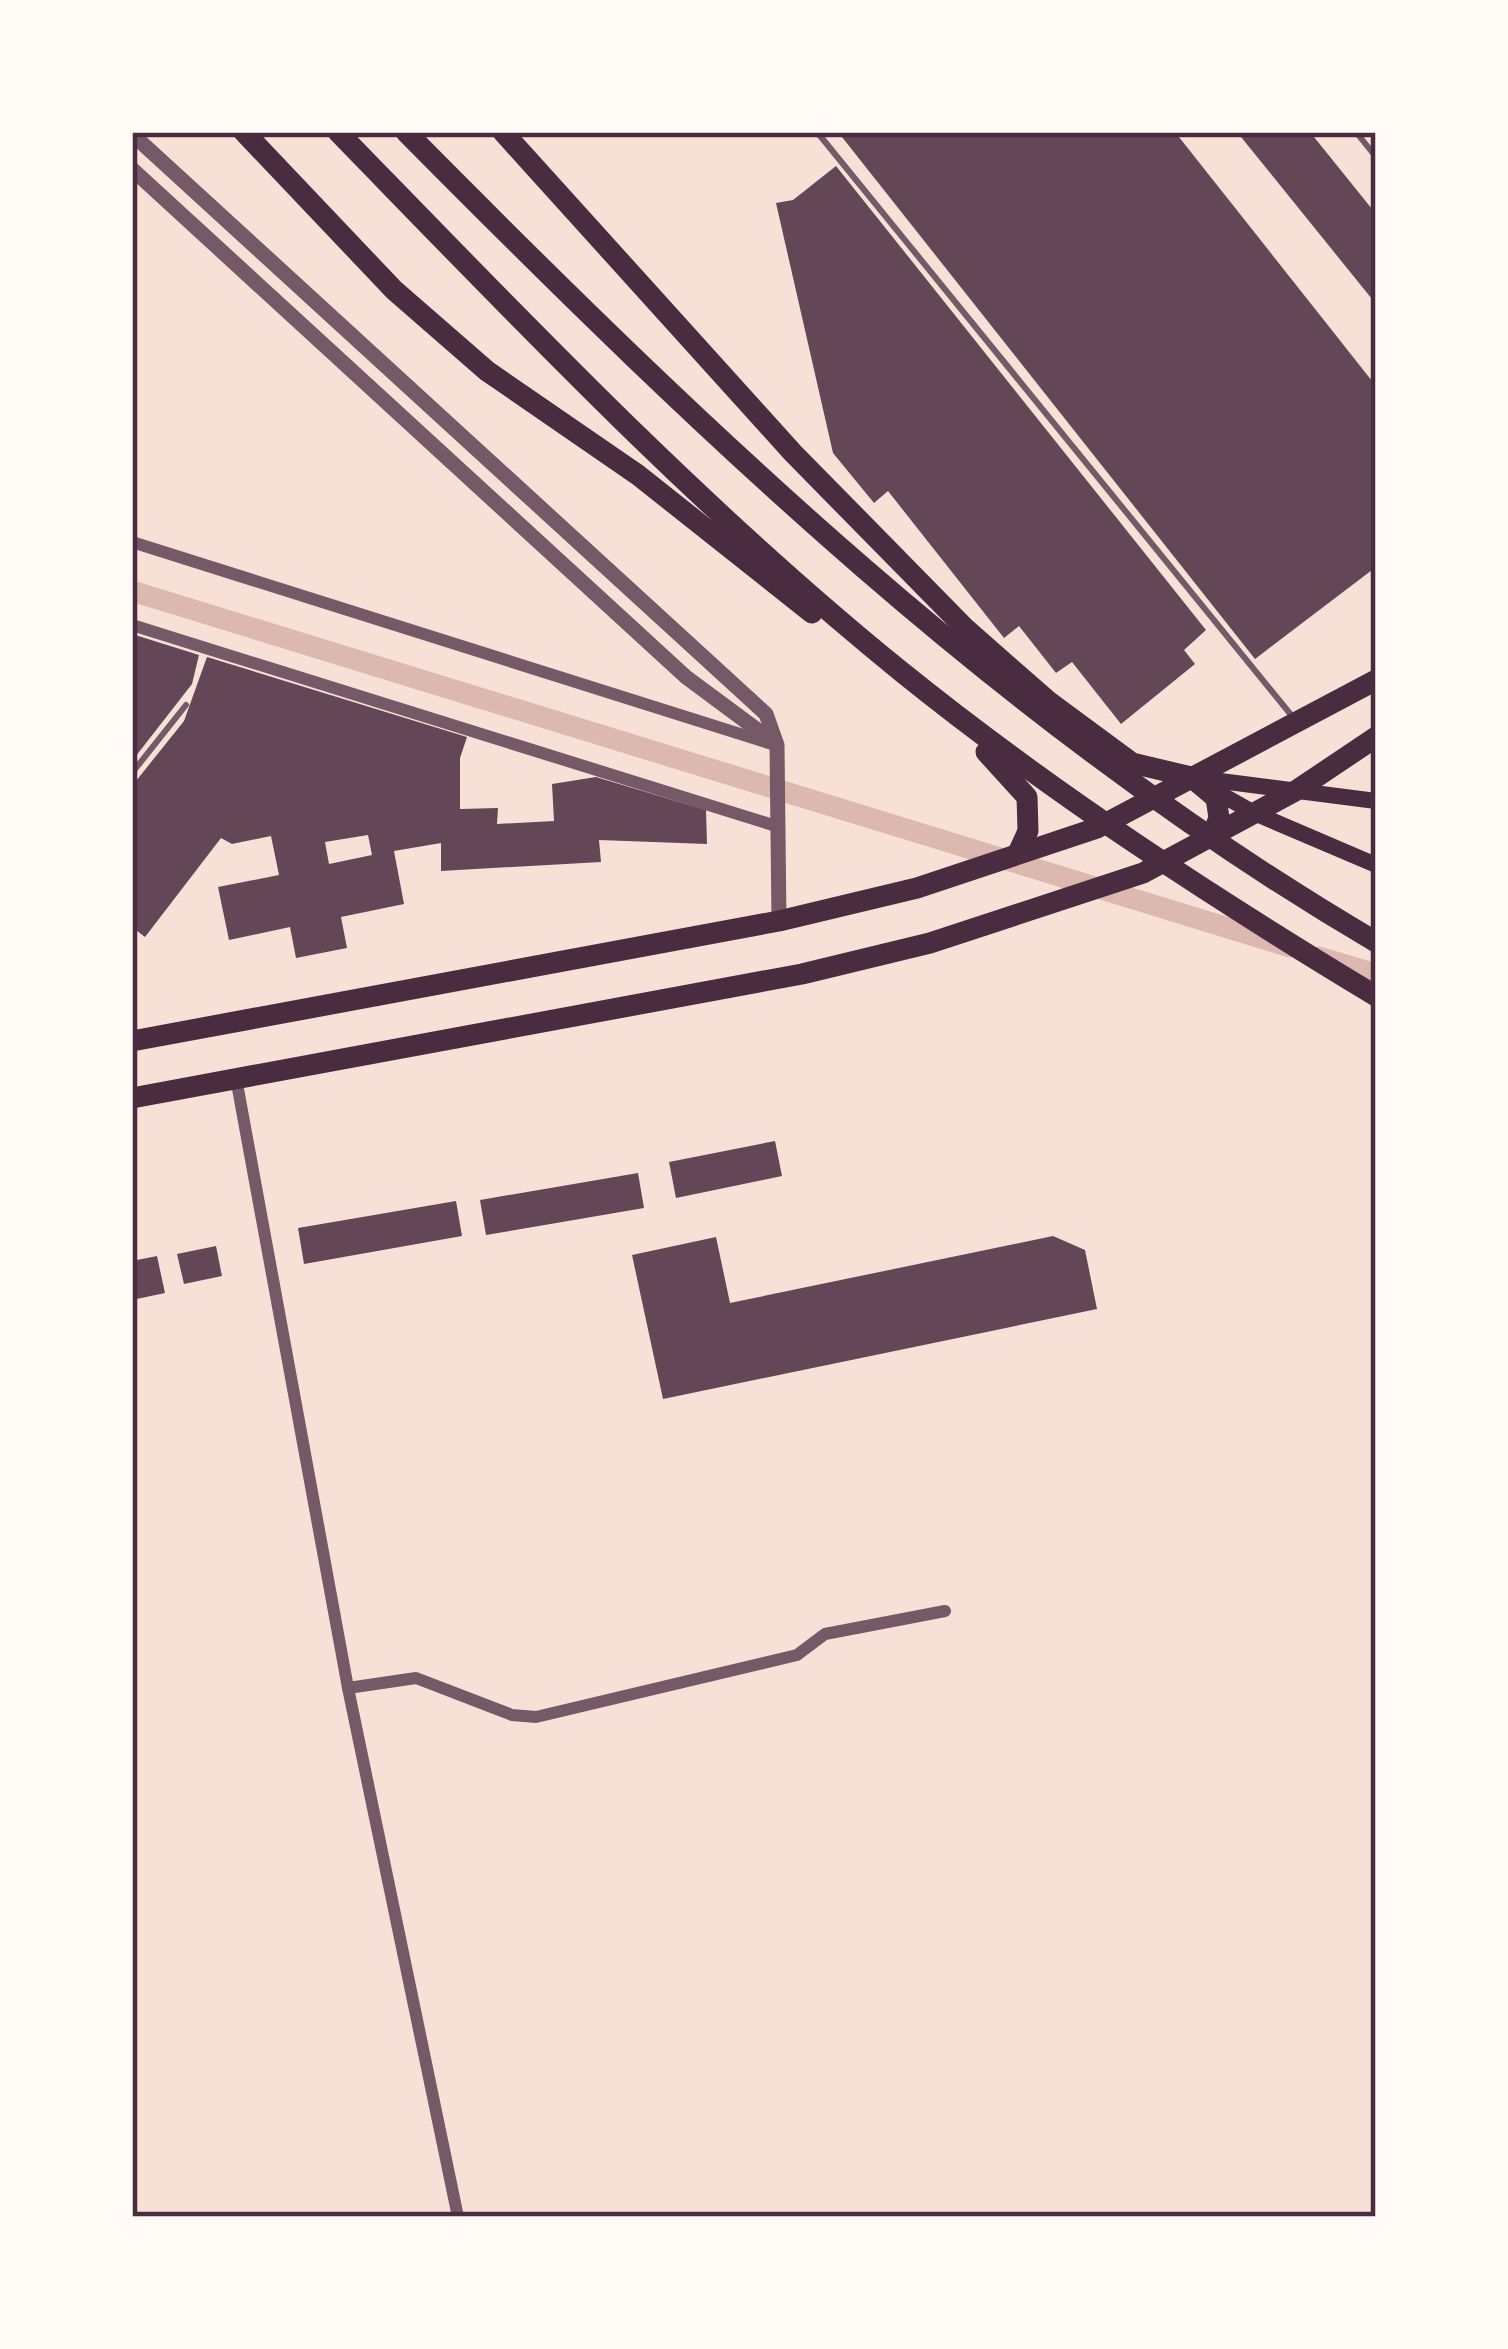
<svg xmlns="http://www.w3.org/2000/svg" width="1508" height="2349" viewBox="0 0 1508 2349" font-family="'IBM Plex Serif',serif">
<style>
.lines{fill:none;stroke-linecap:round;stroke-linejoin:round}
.canal{stroke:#dcb8b0;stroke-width:21}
.building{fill:#644757;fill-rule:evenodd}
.service{stroke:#755966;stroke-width:6}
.minor{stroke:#755966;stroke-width:12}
.tertiary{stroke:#755966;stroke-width:15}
.secondary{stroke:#4a2c40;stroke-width:16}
.trunk{stroke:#4a2c40;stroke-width:21}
.motorway{stroke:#4a2c40;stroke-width:21}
.neatline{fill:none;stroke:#4a2c40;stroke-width:4.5}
</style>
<rect width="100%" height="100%" fill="#f7e1d7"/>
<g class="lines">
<g class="canal">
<path d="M 132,591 L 1290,947"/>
<path d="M 1319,957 L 1376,974"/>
</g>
</g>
<g class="building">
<path d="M 838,132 L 1175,132 L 1376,386 L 1376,567 L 1255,659 Z"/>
<path d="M 1237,132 L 1310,132 L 1376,214 L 1376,304 Z"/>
<path d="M 836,166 L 1206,630 L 1184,650 L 1195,664 L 1121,724 L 1072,662 L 1056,673 L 1019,626 L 1004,638 L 888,491 L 874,503 L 833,453 L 776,203 L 793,200 Z"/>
<path d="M 132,634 L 199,655 L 192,684 L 132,761 Z"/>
<path d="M 207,657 L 467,737 L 460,758 L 460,809 L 498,808 L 497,824 L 554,821 L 552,784 L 596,777 L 706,810 L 707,844 L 599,840 L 601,862 L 441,871 L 441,843 L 394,851 L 404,904 L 341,917 L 347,948 L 296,958 L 290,927 L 229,940 L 218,887 L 279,875 L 271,836 L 232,844 L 221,838 L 145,937 L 132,927 L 132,786 L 184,721 ZM 368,835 L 372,855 L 329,864 L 325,842 Z"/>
<path d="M 775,1141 L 782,1176 L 676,1198 L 669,1162 Z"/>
<path d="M 638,1173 L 644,1208 L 486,1235 L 480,1200 Z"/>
<path d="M 456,1201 L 462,1236 L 304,1264 L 298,1228 Z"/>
<path d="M 1053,1236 L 1085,1250 L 1097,1309 L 663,1399 L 632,1255 L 716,1237 L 730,1303 Z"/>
<path d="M 216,1246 L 222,1276 L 184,1284 L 177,1254 Z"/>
<path d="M 157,1256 L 165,1293 L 132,1300 L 132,1261 Z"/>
</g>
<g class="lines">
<g class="service">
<path d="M 817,132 L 1292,716"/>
<path d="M 1356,132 L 1376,157"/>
<path d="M 132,773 L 186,705"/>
</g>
<g class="minor">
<path d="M 132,542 L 772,744"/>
<path d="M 132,625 L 776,826"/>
<path d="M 236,1078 L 348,1688 L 458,2217"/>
<path d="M 348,1688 L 416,1678 L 512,1715 L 536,1717 L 797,1655 L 825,1634 L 945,1611"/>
</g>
<g class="tertiary">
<path d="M 132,134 L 766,714 L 777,745 L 779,921"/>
<path d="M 132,169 L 686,677 L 775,743"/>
</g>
<g class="secondary">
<path d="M 1197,778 L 1376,801"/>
<path d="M 1208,787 L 1254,813 L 1376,865"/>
</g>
<g class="trunk">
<path d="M 1191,777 L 1216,798 L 1219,818 L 1212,835"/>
<path d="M 132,1041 L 779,921 L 917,888 L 1097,828 L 1376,680"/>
<path d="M 132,1098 L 802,974 L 930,943 L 1143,873 L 1297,790 L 1376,737"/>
</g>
<g class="motorway">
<path d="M 244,132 L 394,290 L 487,371 L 638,475 L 812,613"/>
<path d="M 338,132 C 520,319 700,509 903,673 C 1052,793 1212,897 1376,996"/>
<path d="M 406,132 C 704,433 1009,727 1376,942"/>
<path d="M 503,132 L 793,453 L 966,629 L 1048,701 L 1132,763 L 1191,777"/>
<path d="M 986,752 L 1027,797 L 1028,831 L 1018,853"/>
</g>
</g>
<rect width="1508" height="2349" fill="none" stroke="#fffaf5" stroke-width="270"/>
<rect x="135" y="135" width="1238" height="2079" class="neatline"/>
</svg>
